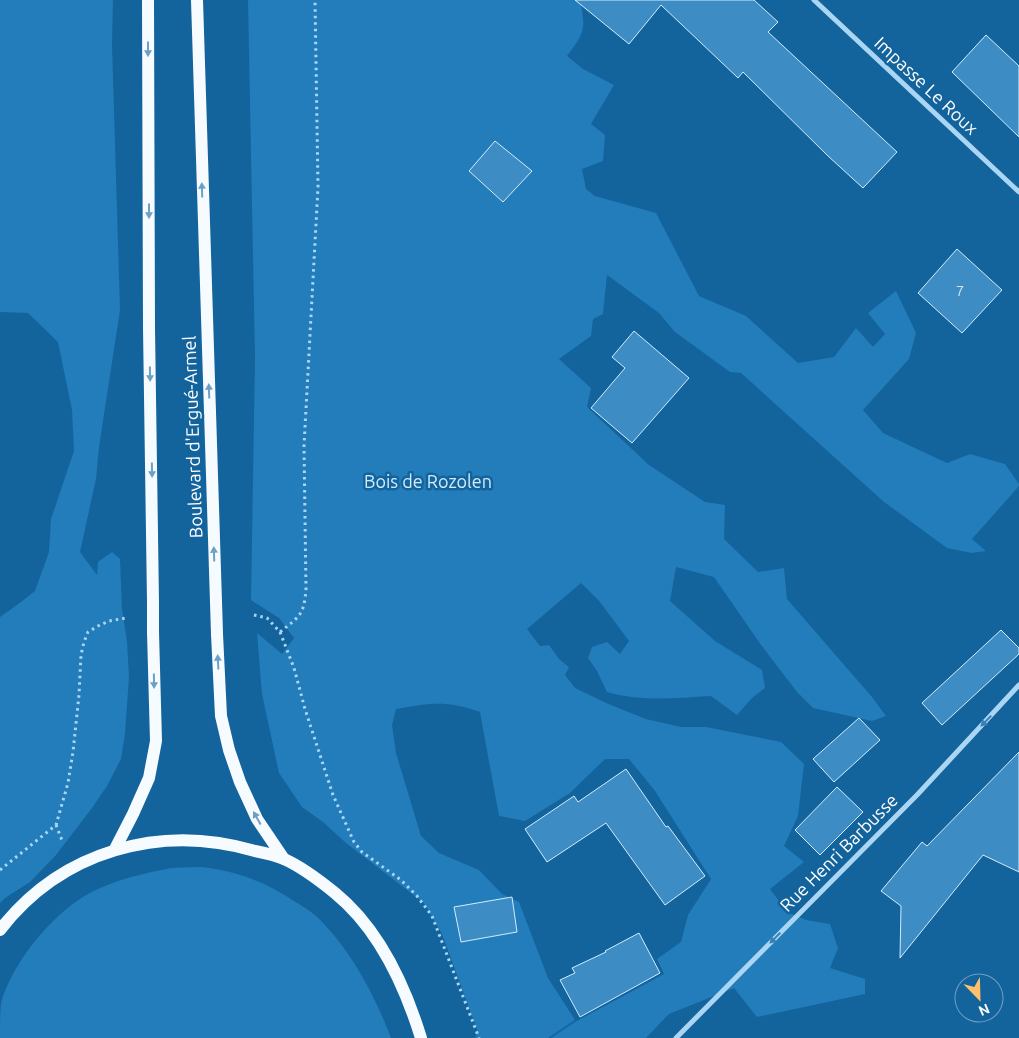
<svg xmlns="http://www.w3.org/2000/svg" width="1019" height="1038" viewBox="0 0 1019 1038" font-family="Ubuntu,sans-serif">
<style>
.green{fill:#227dba}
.building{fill:#3d8dc4;stroke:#d2ecfd}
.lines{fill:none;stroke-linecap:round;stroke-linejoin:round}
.path{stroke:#aad6f4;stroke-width:3;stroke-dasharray:2.5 4;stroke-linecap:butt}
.minor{stroke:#aad6f4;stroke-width:5}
.primary{stroke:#f6fbff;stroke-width:12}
.primary-bridge{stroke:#f6fbff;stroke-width:12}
.oneway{fill:#6ea0c4}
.oneway2{fill:#3980b3}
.labels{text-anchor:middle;stroke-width:5;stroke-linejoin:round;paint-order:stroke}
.number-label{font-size:15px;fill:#cee2f0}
.street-label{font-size:18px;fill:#fff;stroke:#13639d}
.park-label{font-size:18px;fill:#d2ecfd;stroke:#13639d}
</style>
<rect width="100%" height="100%" fill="#13639d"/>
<g class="green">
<path d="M 0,0 L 113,0 L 112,44 L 120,310 L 99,447 L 96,479 L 80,552 L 97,575 L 98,562 L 112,552 L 120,559 L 122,609 L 127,641 L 129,677 L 125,734 L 121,759 L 107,786 L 92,808 L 56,855 L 30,882 L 5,898 L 0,903 L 0,617 L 21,602 L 35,591 L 49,552 L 51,519 L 74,451 L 72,410 L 58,342 L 28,313 L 0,312 Z"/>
<path d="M 248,0 L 580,0 C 586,30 585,32 567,56 L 583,69 L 614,85 L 591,124 L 605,135 L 603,161 L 582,169 L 586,189 L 595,196 L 656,213 L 699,296 L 746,316 L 798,363 L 834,357 L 856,328 L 873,347 L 885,334 L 868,313 L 896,291 L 916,333 L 909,359 L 863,410 L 883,433 L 947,463 L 970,454 L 1005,464 L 1019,484 L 1019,486 L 972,539 L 986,551 L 972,553 L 947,548 L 884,502 L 741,373 L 730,372 L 675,332 L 659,313 L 607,275 L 603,314 L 593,319 L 591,336 L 559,359 L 591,388 L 587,407 L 649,465 L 705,502 L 725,505 L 724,539 L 758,572 L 784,568 L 787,599 L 872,697 L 886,716 L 872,721 L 813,708 L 797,692 L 761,645 L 714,577 L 676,567 L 670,601 L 715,641 L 762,670 L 765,688 L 752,698 L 737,715 L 711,696 C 676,698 642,702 607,692 L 597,671 L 588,658 L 592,647 L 607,642 L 620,654 L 629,641 L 600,602 L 581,583 L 527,629 L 540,646 L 549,645 L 559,659 L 569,667 L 565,675 L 575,688 L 606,703 L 646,719 L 681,727 L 706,727 L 781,742 L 804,764 L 798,816 L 784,846 L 804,862 L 770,889 L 787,912 L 806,920 L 830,924 L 838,948 L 830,968 L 865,979 L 865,994 L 757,1017 L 734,988 L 669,1014 L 646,1038 L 551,1038 L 575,1022 L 664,974 L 657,959 L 681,942 L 688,915 L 711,879 L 655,791 L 629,759 L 605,759 L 570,793 L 525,821 L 499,816 L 480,712 C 447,700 430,703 396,709 L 392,725 L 396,753 L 421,836 L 439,853 L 479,870 L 502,894 L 519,902 L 548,978 L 575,1020 L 548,1038 L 475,1038 L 478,1032 L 442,934 L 424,903 L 346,843 L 323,822 L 302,807 L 279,773 L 262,694 L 257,633 L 282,654 L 294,638 L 279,618 L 251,600 L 255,358 Z"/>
<path d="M 171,868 C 184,868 197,866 209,868 C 242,873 266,883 294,901 C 301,905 309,910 316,916 C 349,947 375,995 391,1038 L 0,1038 C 0,1027 0,1013 1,1003 C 13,960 57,907 98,889 C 122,878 146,873 171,868 Z"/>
</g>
<g class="building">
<path d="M 575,0 L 754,0 L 778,22 L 768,32 L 897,152 L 863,188 L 828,156 L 743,72 L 738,78 L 661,5 L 629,44 Z"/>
<path d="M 986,35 L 1019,66 L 1019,137 L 952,72 Z"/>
<path d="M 495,141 L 532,171 L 503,202 L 469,171 Z"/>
<path d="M 957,249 L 1002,290 L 962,333 L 918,293 Z"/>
<path d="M 634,331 L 689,378 L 632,443 L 591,408 L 625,368 L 612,357 Z"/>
<path d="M 1001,630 L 1019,648 L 1019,654 L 942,725 L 922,703 Z"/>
<path d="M 859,718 L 880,740 L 834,782 L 813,759 Z"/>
<path d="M 1019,752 L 1019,872 L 983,855 L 900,958 L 901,906 L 881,891 L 922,842 L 927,846 Z"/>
<path d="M 626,769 L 666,827 L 668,826 L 705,876 L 665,905 L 606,823 L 547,862 L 525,829 L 574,796 L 578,802 Z"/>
<path d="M 837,787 L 863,812 L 820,855 L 795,830 Z"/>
<path d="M 512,897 L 517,932 L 461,942 L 454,907 Z"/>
<path d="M 639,933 L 660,973 L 580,1017 L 560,980 L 575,973 L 572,968 L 606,952 L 605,951 Z"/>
</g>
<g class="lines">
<g class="path">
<path d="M 254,615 L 267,618 L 280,632 L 294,668 L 305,709 L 333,795 L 354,842 L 362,852 L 401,880 L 417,896 L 432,916 L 479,1038"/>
<path d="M 280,632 C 300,616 304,615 306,589 L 304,446 L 318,187 L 315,0"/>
<path d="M 56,825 L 63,843"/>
<path d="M 0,870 L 56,825 L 68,783 L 73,752 L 79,695 L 81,655 L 84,642 L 88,632 L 98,626 L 109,621 L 126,618"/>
</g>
<g class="minor">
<path d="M 814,0 L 1019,192"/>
<path d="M 676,1038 L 917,795 L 1019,685"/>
</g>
<g class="primary">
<path d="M 148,0 L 149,328 L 153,602"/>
<path d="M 197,0 L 216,602"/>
<path d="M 217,634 L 221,716 L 229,750 L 240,782 L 257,819 L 284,859"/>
<path d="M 115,849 L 133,814 L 149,778 L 156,741 L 153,632"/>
<path d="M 0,930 C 61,851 160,823 255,851 C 265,853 275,855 284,859 C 302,867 319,880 335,893 C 378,928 405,986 421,1038"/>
</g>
<g class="primary-bridge">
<path d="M 153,602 L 153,632"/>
<path d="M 216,602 L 217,634"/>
</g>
</g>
<defs><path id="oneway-solid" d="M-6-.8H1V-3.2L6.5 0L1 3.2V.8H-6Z" transform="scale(1.25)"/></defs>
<g class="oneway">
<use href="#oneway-solid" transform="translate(148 49) rotate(90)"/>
<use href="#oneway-solid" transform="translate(202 190) rotate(-92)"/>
<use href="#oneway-solid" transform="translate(149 211) rotate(90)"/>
<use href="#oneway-solid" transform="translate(150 374) rotate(89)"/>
<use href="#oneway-solid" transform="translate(209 391) rotate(-92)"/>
<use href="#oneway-solid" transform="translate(152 470) rotate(89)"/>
<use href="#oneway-solid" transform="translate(214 554) rotate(-92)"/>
<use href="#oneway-solid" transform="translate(218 662) rotate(-93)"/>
<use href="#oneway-solid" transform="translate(154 681) rotate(89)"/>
<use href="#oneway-solid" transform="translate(257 818) rotate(-119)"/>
</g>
<g class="oneway2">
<use href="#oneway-solid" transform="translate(986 721) rotate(134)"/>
<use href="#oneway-solid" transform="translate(775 938) rotate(135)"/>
</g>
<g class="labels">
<g class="number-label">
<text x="960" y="296">7</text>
</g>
<g class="street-label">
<text transform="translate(926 86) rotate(43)" y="6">Impasse Le Roux</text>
<text transform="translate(193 437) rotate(-92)" y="6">Boulevard d'Ergué-Armel</text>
<text transform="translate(839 853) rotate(-45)" y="6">Rue Henri Barbusse</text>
</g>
<g class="park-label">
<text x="428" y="488">Bois de Rozolen</text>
</g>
</g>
<g transform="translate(979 998) rotate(157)"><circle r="24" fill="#13639d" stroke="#71a1c4"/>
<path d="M0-4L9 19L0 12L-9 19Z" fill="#ffc06c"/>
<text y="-8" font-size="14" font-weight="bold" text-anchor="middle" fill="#ffffff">N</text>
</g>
</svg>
